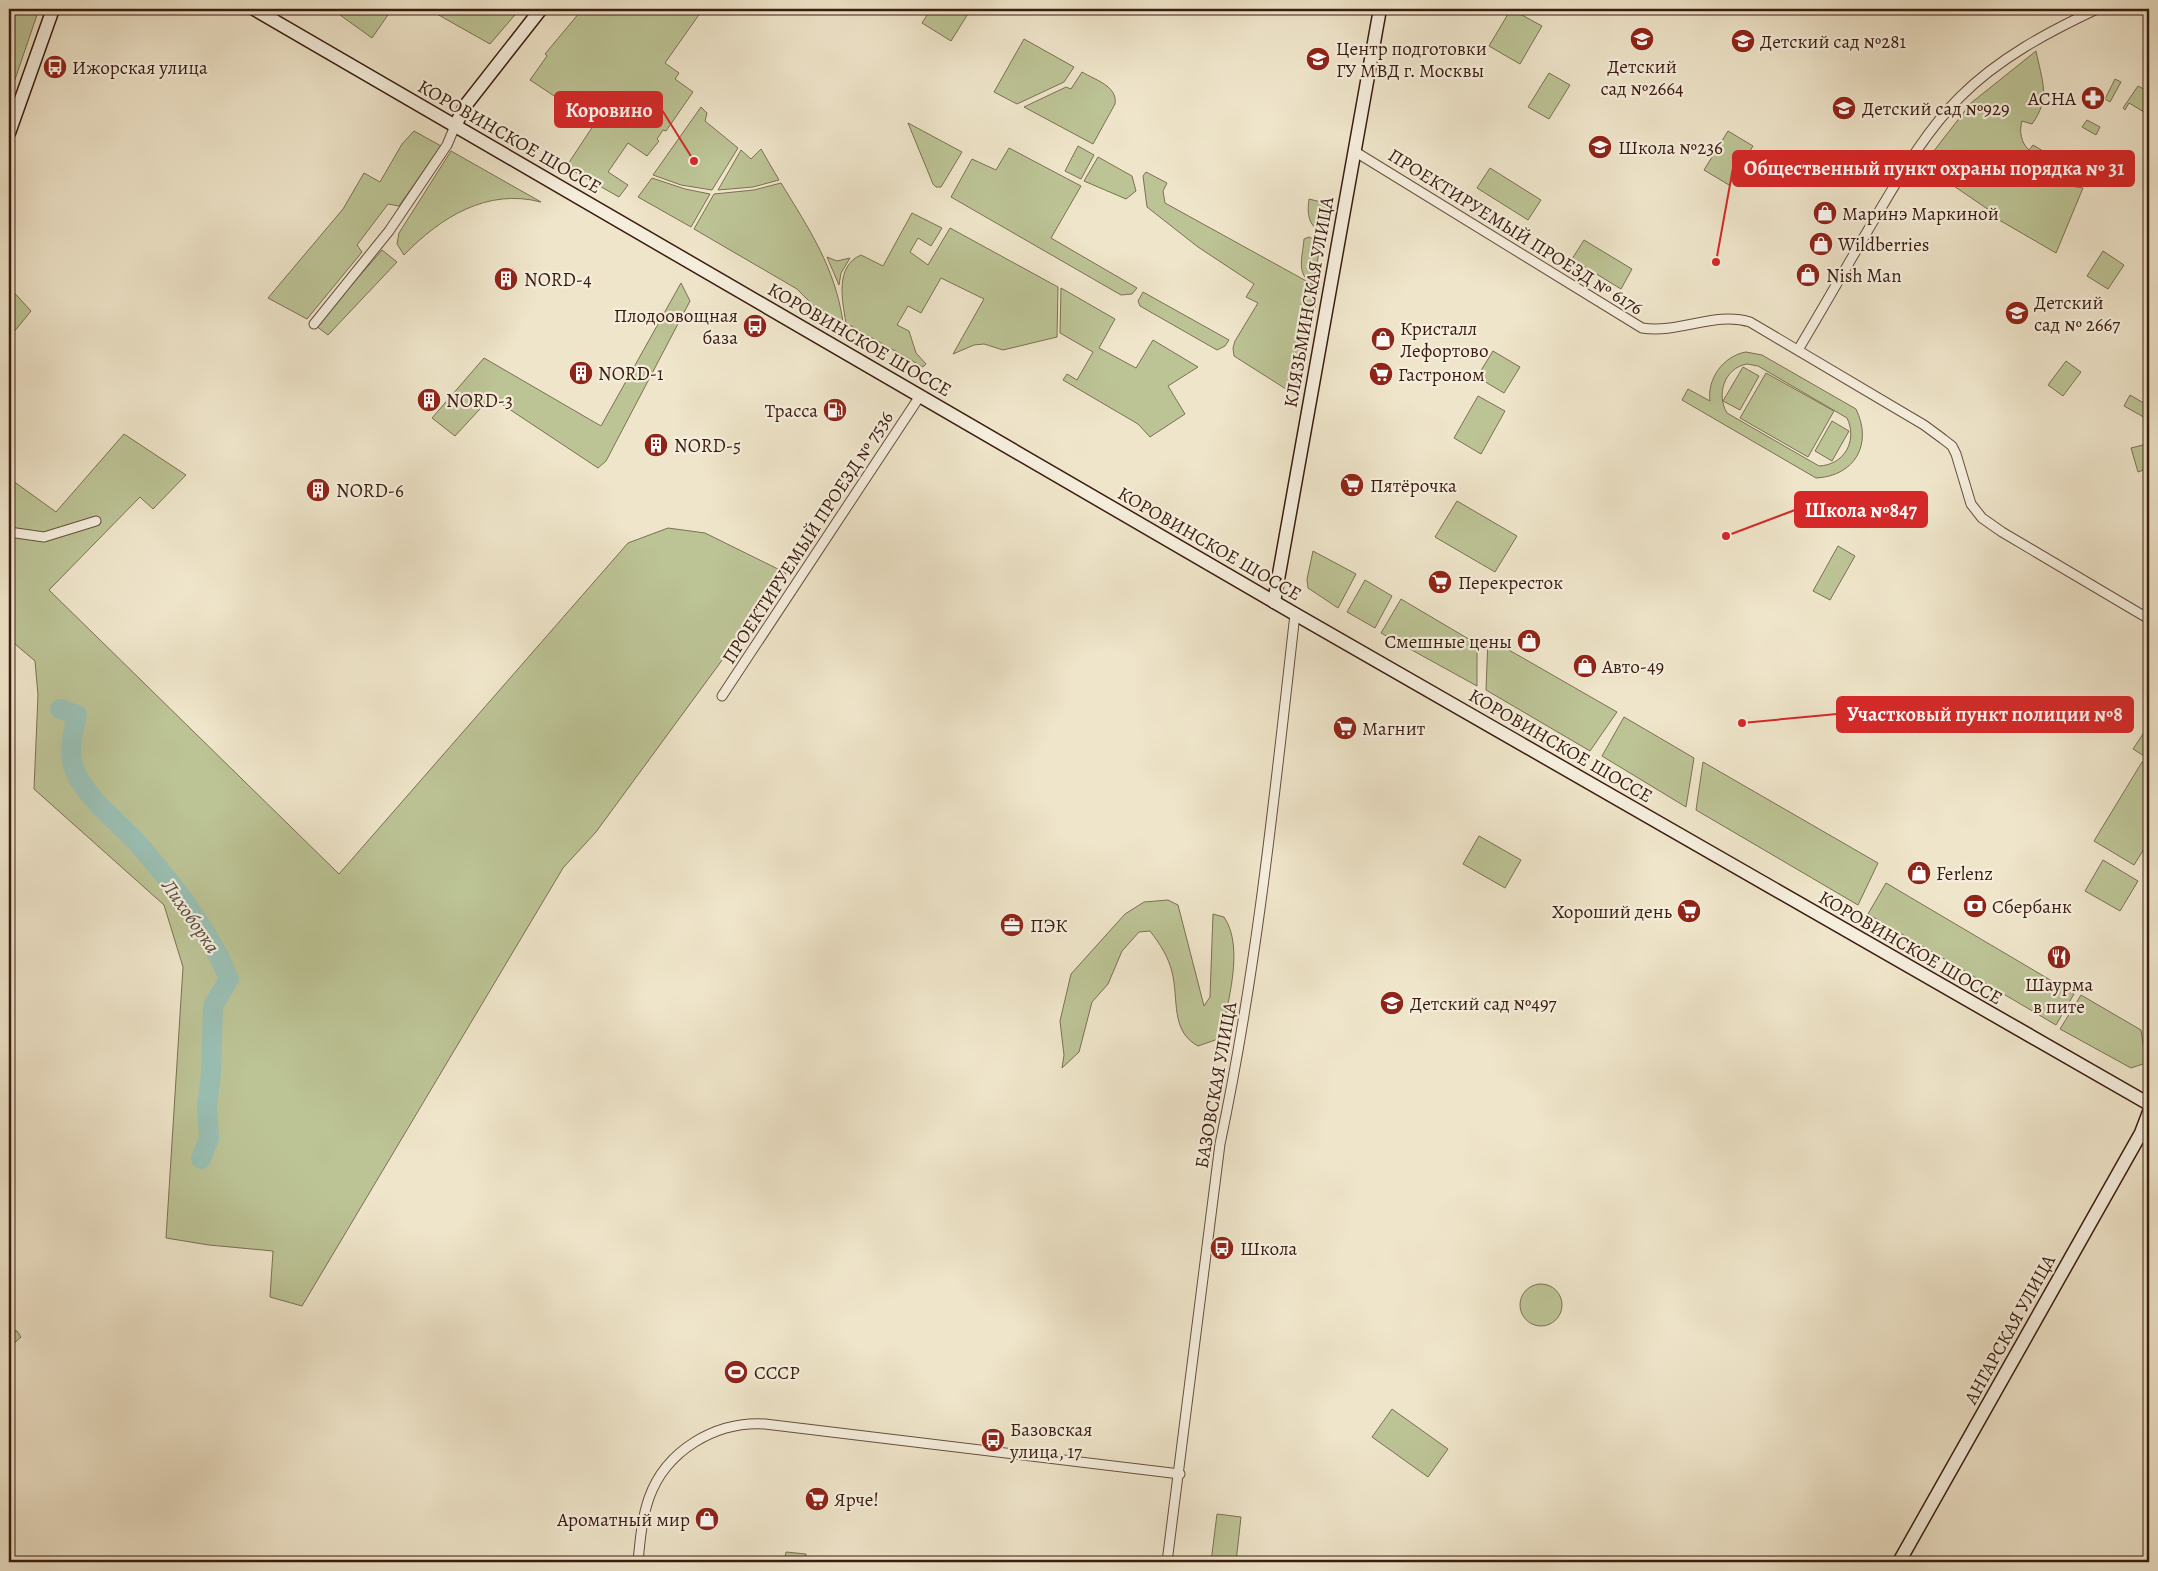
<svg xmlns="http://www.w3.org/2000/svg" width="2158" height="1571" viewBox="0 0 2158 1571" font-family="Alegreya,serif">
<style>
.green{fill:#bcc395;stroke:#7c7052;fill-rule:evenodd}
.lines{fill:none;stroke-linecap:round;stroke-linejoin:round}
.river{stroke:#9abfb3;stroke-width:20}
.street-casing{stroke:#684e3e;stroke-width:11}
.secondary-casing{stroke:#3b1c0f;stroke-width:15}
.street{stroke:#f5eedd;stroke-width:9}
.secondary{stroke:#f5eedd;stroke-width:12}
.labels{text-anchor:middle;stroke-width:4.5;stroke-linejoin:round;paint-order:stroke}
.poi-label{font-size:19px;fill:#3b1c0f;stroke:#f5eedd;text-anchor:start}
.street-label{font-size:19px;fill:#3b1c0f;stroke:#f5eedd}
.water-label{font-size:20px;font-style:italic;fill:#584d40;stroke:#f5eedd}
.leader{fill:none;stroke:#d62828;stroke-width:2}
.callout-dot{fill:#d62828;stroke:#f5eedd;stroke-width:2}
.callout{fill:#d62828;stroke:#d62828;stroke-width:2}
.callout-label{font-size:20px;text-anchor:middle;font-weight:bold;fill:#fff}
</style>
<rect width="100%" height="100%" fill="#efe5ca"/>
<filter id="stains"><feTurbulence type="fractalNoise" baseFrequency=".004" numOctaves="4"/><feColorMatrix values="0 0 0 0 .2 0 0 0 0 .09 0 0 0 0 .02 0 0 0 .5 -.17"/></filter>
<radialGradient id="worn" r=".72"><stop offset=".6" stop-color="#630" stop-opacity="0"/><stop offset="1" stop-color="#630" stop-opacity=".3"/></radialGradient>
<g class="green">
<path d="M 9,9 L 39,9 L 9,97 Z"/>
<path d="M 342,9 L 392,9 L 372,38 L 340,15 Z"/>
<path d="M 428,9 L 520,9 L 490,44 Z"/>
<path d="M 576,9 L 703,9 L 665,63 L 679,73 L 675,79 L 693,92 L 666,131 L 663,130 L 657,139 L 659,141 L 647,156 L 628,143 L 608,172 L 628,185 L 619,197 L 566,167 L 595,123 L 530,80 L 547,56 L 545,54 L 580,12 Z"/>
<path d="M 931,9 L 971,9 L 951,41 L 922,23 Z"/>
<path d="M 1511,9 L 1542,26 L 1520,64 L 1489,46 Z"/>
<path d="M 1024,39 L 1074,67 L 1064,82 L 1017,104 L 994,92 Z"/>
<path d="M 2036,51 C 2042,81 2051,98 2032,124 L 2022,121 C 2019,131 2021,143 2029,150 L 2033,145 L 2043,151 L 2052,151 L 2057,184 L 2083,188 L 2056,253 L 1994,217 L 1989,210 L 1923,165 L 1971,103 Z"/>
<path d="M 1082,72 C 1095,80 1118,86 1115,104 L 1093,144 L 1024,107 L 1066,87 L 1071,89 Z"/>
<path d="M 1549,73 L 1570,85 L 1549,119 L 1528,107 Z"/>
<path d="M 2115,79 L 2121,82 L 2110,102 L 2105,99 Z"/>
<path d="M 2138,86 L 2149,92 L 2149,115 L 2129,103 L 2125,110 L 2123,108 Z"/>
<path d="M 701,107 L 707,113 L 705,121 L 738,148 L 712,190 L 681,185 L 653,175 Z"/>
<path d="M 2087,120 L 2100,127 L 2096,135 L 2082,127 Z"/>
<path d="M 908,123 L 962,152 L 941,187 L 936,187 L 933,184 Z"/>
<path d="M 414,131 L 441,146 L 399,206 L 388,204 L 357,245 L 362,252 L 307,319 L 268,298 L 343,209 L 364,173 L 380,182 L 402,144 Z"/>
<path d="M 1728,131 L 1753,146 L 1729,185 L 1704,170 Z"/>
<path d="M 1078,146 L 1094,155 L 1081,179 L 1065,171 Z"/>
<path d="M 1009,148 L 1081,186 L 1051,238 L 1137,288 L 1132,294 L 1121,295 L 951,197 L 972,159 L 996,170 Z"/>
<path d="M 761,149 L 779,180 L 753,187 L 718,190 L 741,150 L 751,159 Z"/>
<path d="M 451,151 L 541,202 C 487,188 441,217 404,255 L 397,244 L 399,233 Z"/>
<path d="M 1098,157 L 1132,176 L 1136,191 L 1126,199 L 1084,181 Z"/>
<path d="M 1490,168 L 1541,200 L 1528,220 L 1477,188 Z"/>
<path d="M 1146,172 L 1167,183 L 1163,191 L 1165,203 L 1319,288 L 1297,396 L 1234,356 L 1233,348 L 1235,341 L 1258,303 L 1246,297 L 1254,284 L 1198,247 L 1147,207 L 1143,176 Z"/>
<path d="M 652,178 L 685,189 L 710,194 L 691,227 L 638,197 Z"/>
<path d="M 781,183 C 809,229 835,267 843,322 L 813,305 L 797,289 L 694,229 L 714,194 L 754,190 Z"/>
<path d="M 1309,199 L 1329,204 L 1323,233 C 1308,226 1307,214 1309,199 Z"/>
<path d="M 912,213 L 942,228 L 931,246 L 918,238 L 910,252 L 928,265 L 950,228 L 1058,287 L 1057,337 L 1003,350 L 984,344 L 974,345 L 953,354 L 984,299 L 941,278 L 921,313 L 908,306 L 897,325 L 909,331 L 916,353 L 926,364 L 923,367 L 846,323 C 842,300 835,266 861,255 L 883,266 Z"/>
<path d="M 1309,237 L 1321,243 L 1313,283 C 1295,276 1303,255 1304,239 Z"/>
<path d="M 1584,240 L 1632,269 L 1621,289 L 1572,259 Z"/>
<path d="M 382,250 L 397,262 L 328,335 L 316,326 Z"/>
<path d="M 2103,251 L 2124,265 L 2108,289 L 2087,276 Z"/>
<path d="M 827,257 L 837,261 L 850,258 L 841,273 L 839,285 Z"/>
<path d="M 681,283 L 690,301 L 606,461 L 598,468 L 491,397 L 455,436 L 432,418 L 484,358 L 601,426 Z"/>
<path d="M 9,287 L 31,311 L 9,338 Z"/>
<path d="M 1061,288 L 1115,319 L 1099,348 L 1136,368 L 1153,340 L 1198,367 L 1168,386 L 1185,414 L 1150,437 L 1138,424 L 1063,380 L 1067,374 L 1077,380 L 1093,352 L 1060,333 Z"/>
<path d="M 1143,292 L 1229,340 L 1225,346 L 1217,350 L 1140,306 L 1138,301 Z"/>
<path d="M 1493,351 L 1520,367 L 1504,393 L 1477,377 Z"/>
<path d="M 1746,352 L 1762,355 L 1856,409 C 1873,444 1855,476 1816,478 L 1682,400 L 1688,389 L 1710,401 C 1707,379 1723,356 1746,352 ZM 1747,364 L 1758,366 L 1847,418 C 1858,441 1844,465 1819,466 L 1727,413 C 1716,395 1724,368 1747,364 Z"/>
<path d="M 2066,361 L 2081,372 L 2063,396 L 2048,385 Z"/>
<path d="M 1743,367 L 1759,376 L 1740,410 L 1723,401 Z"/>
<path d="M 1766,373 L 1834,411 L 1808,457 L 1740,418 Z"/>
<path d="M 2130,395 L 2149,406 L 2149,420 L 2124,406 Z"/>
<path d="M 1478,396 L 1505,411 L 1481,454 L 1454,438 Z"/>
<path d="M 1832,421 L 1849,431 L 1832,461 L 1815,451 Z"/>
<path d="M 124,434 L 186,475 L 153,509 L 140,497 L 49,590 L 339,874 L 628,543 L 668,528 L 705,533 L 786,573 L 596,832 L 563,868 L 302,1306 L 270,1297 L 273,1251 L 209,1245 L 166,1238 L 183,967 L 164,905 L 34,789 L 38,695 L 35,661 L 15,644 L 9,650 L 9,478 L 56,512 Z"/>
<path d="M 2143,445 L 2149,450 L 2149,468 L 2138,472 L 2131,448 Z"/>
<path d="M 1457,501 L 1517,536 L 1495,572 L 1435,537 Z"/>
<path d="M 1838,546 L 1855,556 L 1830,600 L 1813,591 Z"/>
<path d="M 1313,551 L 1356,574 L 1338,608 L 1308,588 L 1307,579 Z"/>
<path d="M 1365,580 L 1392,596 L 1375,628 L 1347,612 Z"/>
<path d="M 1401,599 L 1477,644 L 1477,686 L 1381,633 Z"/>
<path d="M 1488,638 L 1617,712 L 1590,751 L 1486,690 Z"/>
<path d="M 1624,717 L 1694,758 L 1686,807 L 1602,756 Z"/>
<path d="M 2145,731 L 2149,734 L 2149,759 L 2133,749 Z"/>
<path d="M 1703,762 L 1878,863 L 1858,905 L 1696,810 Z"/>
<path d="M 2142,762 L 2149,766 L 2149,841 L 2134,865 L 2094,841 Z"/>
<path d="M 1479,836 L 1521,860 L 1505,888 L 1463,864 Z"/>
<path d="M 2103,860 L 2138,881 L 2120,911 L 2085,891 Z"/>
<path d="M 1886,883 L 2074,994 L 2056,1025 L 1868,914 Z"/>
<path d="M 1168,900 L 1178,905 L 1204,1006 L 1210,997 L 1213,914 L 1224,917 C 1245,948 1227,1003 1221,1038 L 1198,1046 C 1170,1031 1179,999 1172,972 C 1168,956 1160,944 1150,931 L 1139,932 L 1122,951 L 1108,984 L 1092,1002 L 1079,1052 L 1062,1068 L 1064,1055 L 1060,1021 L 1071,974 L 1125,914 L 1144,902 Z"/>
<path d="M 2081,995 L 2141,1030 L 2146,1063 L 2131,1068 L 2060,1029 Z"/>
<circle cx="1541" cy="1305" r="21"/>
<path d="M 9,1330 L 17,1331 L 21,1337 L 9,1348 Z"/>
<path d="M 1392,1409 L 1448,1449 L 1428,1477 L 1372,1437 Z"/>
<path d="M 1217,1514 L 1241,1517 L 1236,1562 L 1211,1562 Z"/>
<path d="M 786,1552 L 806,1554 L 805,1562 L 784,1562 Z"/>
</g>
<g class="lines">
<path class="river" d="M 60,709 L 77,715 C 73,734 67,752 75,771 C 88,801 119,822 140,846 C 173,884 211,932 229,979 L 213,1006 L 211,1074 L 207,1106 L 209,1138 L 201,1159"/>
<g class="street-casing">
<g id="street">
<path d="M 1354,151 L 1642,328 C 1679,334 1715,311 1750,322 L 1924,425 L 1943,439 L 1952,446 L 1956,454 L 1971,504 L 1982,518 L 2002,532 L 2149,619"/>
<path d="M 314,324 L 389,231 L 447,145 L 455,126"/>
<path d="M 1798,350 C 1823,308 1847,266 1871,225 C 1898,180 1923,134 1960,97 C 1999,58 2048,32 2097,9"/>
<path d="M 9,532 L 44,537 L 96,521"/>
<path d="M 722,696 L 920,396"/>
<path d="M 638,1562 C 640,1540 642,1518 649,1498 C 666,1450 716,1421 765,1424 L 1180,1474"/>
<path d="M 1167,1562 L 1220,1144 C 1257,969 1275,791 1295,614"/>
</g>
</g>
<g class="secondary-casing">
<g id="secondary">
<path d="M 254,9 L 1295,614 L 2149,1104"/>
<path d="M 455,126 L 465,106 L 541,9"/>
<path d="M 9,133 L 53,9"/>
<path d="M 1274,602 L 1380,9"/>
<path d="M 1899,1562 L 2141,1133 L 2149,1112"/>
</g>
</g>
<use href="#street" class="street"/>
<use href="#secondary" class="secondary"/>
</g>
<defs>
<g id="school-disc" transform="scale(1.25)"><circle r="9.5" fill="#8f2418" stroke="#f5eedd"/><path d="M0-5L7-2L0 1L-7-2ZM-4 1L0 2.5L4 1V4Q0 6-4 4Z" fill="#fff"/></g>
<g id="university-disc" transform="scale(1.25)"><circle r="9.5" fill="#8f2418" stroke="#f5eedd"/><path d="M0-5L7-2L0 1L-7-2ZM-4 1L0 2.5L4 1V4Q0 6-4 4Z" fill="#fff"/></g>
<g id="bus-disc" transform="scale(1.25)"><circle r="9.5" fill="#8f2418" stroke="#f5eedd"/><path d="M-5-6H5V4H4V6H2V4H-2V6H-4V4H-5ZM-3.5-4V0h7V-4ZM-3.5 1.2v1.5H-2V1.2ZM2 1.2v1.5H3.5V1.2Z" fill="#fff"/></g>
<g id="pharmacy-disc" transform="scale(1.25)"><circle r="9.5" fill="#8f2418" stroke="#f5eedd"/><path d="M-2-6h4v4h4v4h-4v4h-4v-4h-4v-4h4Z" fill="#fff"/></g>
<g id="shop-disc" transform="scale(1.25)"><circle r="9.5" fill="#8f2418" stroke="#f5eedd"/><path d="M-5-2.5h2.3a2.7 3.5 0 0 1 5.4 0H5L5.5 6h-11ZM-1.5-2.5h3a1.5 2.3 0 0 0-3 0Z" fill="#fff"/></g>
<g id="building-disc" transform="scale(1.25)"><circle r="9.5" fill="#8f2418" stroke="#f5eedd"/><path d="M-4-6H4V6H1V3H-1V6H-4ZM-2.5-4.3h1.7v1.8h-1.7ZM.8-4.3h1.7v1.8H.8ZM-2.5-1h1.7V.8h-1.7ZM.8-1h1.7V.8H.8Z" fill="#fff"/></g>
<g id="supermarket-disc" transform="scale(1.25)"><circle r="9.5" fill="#8f2418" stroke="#f5eedd"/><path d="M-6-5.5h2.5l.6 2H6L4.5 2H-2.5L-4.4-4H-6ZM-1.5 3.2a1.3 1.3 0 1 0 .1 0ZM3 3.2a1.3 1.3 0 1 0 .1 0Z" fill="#fff"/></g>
<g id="fuel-disc" transform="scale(1.25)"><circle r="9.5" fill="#8f2418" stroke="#f5eedd"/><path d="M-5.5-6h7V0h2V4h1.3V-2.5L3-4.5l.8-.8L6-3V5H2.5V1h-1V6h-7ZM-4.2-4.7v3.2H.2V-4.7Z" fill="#fff"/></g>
<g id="bank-disc" transform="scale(1.25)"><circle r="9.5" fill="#8f2418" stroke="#f5eedd"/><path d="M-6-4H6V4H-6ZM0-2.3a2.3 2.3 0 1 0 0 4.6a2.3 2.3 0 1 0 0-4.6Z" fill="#fff"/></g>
<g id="office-disc" transform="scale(1.25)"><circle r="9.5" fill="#8f2418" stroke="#f5eedd"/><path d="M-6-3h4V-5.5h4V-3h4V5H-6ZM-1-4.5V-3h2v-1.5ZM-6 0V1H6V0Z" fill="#fff"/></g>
<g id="restaurant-disc" transform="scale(1.25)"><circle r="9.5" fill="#8f2418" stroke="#f5eedd"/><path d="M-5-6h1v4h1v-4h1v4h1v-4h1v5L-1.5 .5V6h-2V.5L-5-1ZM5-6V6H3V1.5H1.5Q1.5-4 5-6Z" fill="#fff"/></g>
<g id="stadium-disc" transform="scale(1.25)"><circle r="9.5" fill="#8f2418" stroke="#f5eedd"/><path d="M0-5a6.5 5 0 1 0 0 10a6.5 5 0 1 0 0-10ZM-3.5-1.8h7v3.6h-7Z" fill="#fff"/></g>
</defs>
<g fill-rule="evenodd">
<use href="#school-disc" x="1642" y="39"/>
<use href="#school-disc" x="1743" y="41"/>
<use href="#university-disc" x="1318" y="59"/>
<use href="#bus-disc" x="55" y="67"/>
<use href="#pharmacy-disc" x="2093" y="98"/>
<use href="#school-disc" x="1844" y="108"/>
<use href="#school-disc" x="1600" y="147"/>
<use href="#shop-disc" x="1825" y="213"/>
<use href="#shop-disc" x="1821" y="244"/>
<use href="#shop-disc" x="1808" y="275"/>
<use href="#building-disc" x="506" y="279"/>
<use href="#school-disc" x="2017" y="313"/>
<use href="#bus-disc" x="755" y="326"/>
<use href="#shop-disc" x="1383" y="339"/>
<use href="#building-disc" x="581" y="373"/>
<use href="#supermarket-disc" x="1381" y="374"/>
<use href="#building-disc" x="429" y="400"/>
<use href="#fuel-disc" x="835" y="410"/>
<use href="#building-disc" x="656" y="445"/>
<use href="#supermarket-disc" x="1352" y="485"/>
<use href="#building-disc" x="318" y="490"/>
<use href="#supermarket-disc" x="1440" y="582"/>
<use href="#shop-disc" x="1529" y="641"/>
<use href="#shop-disc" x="1585" y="666"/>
<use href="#supermarket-disc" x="1345" y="728"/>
<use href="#shop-disc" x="1919" y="873"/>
<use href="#bank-disc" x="1975" y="906"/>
<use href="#supermarket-disc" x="1689" y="911"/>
<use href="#office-disc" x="1012" y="925"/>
<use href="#restaurant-disc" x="2059" y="957"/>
<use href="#school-disc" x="1392" y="1003"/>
<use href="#bus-disc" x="1222" y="1248"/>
<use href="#stadium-disc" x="736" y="1372"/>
<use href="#bus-disc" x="993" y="1440"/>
<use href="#supermarket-disc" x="817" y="1499"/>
<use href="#shop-disc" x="707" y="1519"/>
</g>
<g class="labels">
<g class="poi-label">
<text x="1760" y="48">Детский сад №281</text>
<text x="1336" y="55">Центр подготовки<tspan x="1336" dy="22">ГУ МВД г. Москвы</tspan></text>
<text x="1642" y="73" text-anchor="middle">Детский<tspan x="1642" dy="22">сад №2664</tspan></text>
<text x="72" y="74">Ижорская улица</text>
<text x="2076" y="105" text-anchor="end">АСНА</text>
<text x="1862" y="115">Детский сад №929</text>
<text x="1618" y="154">Школа №236</text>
<text x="1842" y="220">Маринэ Маркиной</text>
<text x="1838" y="251">Wildberries</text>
<text x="1826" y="282">Nish Man</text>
<text x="524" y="286">NORD-4</text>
<text x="2034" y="309">Детский<tspan x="2034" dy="22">сад № 2667</tspan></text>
<text x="738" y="322" text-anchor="end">Плодоовощная<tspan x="738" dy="22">база</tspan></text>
<text x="1400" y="335">Кристалл<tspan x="1400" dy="22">Лефортово</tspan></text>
<text x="598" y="380">NORD-1</text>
<text x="1398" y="381">Гастроном</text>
<text x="446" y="407">NORD-3</text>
<text x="818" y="417" text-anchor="end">Трасса</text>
<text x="674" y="452">NORD-5</text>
<text x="1370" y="492">Пятёрочка</text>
<text x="336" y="497">NORD-6</text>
<text x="1458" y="589">Перекресток</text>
<text x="1512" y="648" text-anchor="end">Смешные цены</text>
<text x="1602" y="673">Авто-49</text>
<text x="1362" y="735">Магнит</text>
<text x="1936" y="880">Ferlenz</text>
<text x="1992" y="913">Сбербанк</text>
<text x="1672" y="918" text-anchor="end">Хороший день</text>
<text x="1030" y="932">ПЭК</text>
<text x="2059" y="991" text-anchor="middle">Шаурма<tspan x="2059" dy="22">в пите</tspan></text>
<text x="1410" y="1010">Детский сад №497</text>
<text x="1240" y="1255">Школа</text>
<text x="754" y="1379">СССР</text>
<text x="1010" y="1436">Базовская<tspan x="1010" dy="22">улица, 17</tspan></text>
<text x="834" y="1506">Ярче!</text>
<text x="690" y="1526" text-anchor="end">Ароматный мир</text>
</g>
<g class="street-label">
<text transform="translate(510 136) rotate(30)" y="7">КОРОВИНСКОЕ ШОССЕ</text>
<text transform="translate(1516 231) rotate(32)" y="7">ПРОЕКТИРУЕМЫЙ ПРОЕЗД № 6176</text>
<text transform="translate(1308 302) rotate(-80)" y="7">КЛЯЗЬМИНСКАЯ УЛИЦА</text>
<text transform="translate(860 339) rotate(30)" y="7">КОРОВИНСКОЕ ШОССЕ</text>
<text transform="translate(807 537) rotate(-57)" y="7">ПРОЕКТИРУЕМЫЙ ПРОЕЗД № 7536</text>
<text transform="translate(1210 543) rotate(30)" y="7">КОРОВИНСКОЕ ШОССЕ</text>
<text transform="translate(1561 745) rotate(30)" y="7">КОРОВИНСКОЕ ШОССЕ</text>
<text transform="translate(1911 947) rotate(30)" y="7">КОРОВИНСКОЕ ШОССЕ</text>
<text transform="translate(1215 1085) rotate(-80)" y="7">БАЗОВСКАЯ УЛИЦА</text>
<text transform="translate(2009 1329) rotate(-61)" y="7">АНГАРСКАЯ УЛИЦА</text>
</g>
<g class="water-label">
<text transform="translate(191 916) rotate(55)" y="7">Лихоборка</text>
</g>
</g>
<path class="leader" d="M694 161L662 110M1716 262L1733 168M1726 536L1795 510M1742 723L1837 714"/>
<g class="callout-dot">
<circle cx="694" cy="161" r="5"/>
<circle cx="1716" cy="262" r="5"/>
<circle cx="1726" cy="536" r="5"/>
<circle cx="1742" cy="723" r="5"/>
</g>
<g class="callout">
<rect x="555" y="92" width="107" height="35" rx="5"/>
<rect x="1733" y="151" width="401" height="35" rx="5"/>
<rect x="1795" y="492" width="132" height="35" rx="5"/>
<rect x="1837" y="697" width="296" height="35" rx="5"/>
</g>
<g class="callout-label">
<text x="609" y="117">Коровино</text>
<text x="1934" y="175">Общественный пункт охраны порядка № 31</text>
<text x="1861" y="517">Школа №847</text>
<text x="1985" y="721">Участковый пункт полиции №8</text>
</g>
<rect width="2158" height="1571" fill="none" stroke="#efe5ca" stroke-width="30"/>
<rect x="10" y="10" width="2138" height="1551" fill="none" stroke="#3b1c0f" stroke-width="2.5"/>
<rect x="15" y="15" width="2128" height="1541" fill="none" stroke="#3b1c0f"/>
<rect width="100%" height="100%" filter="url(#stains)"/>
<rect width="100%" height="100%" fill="url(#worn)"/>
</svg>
